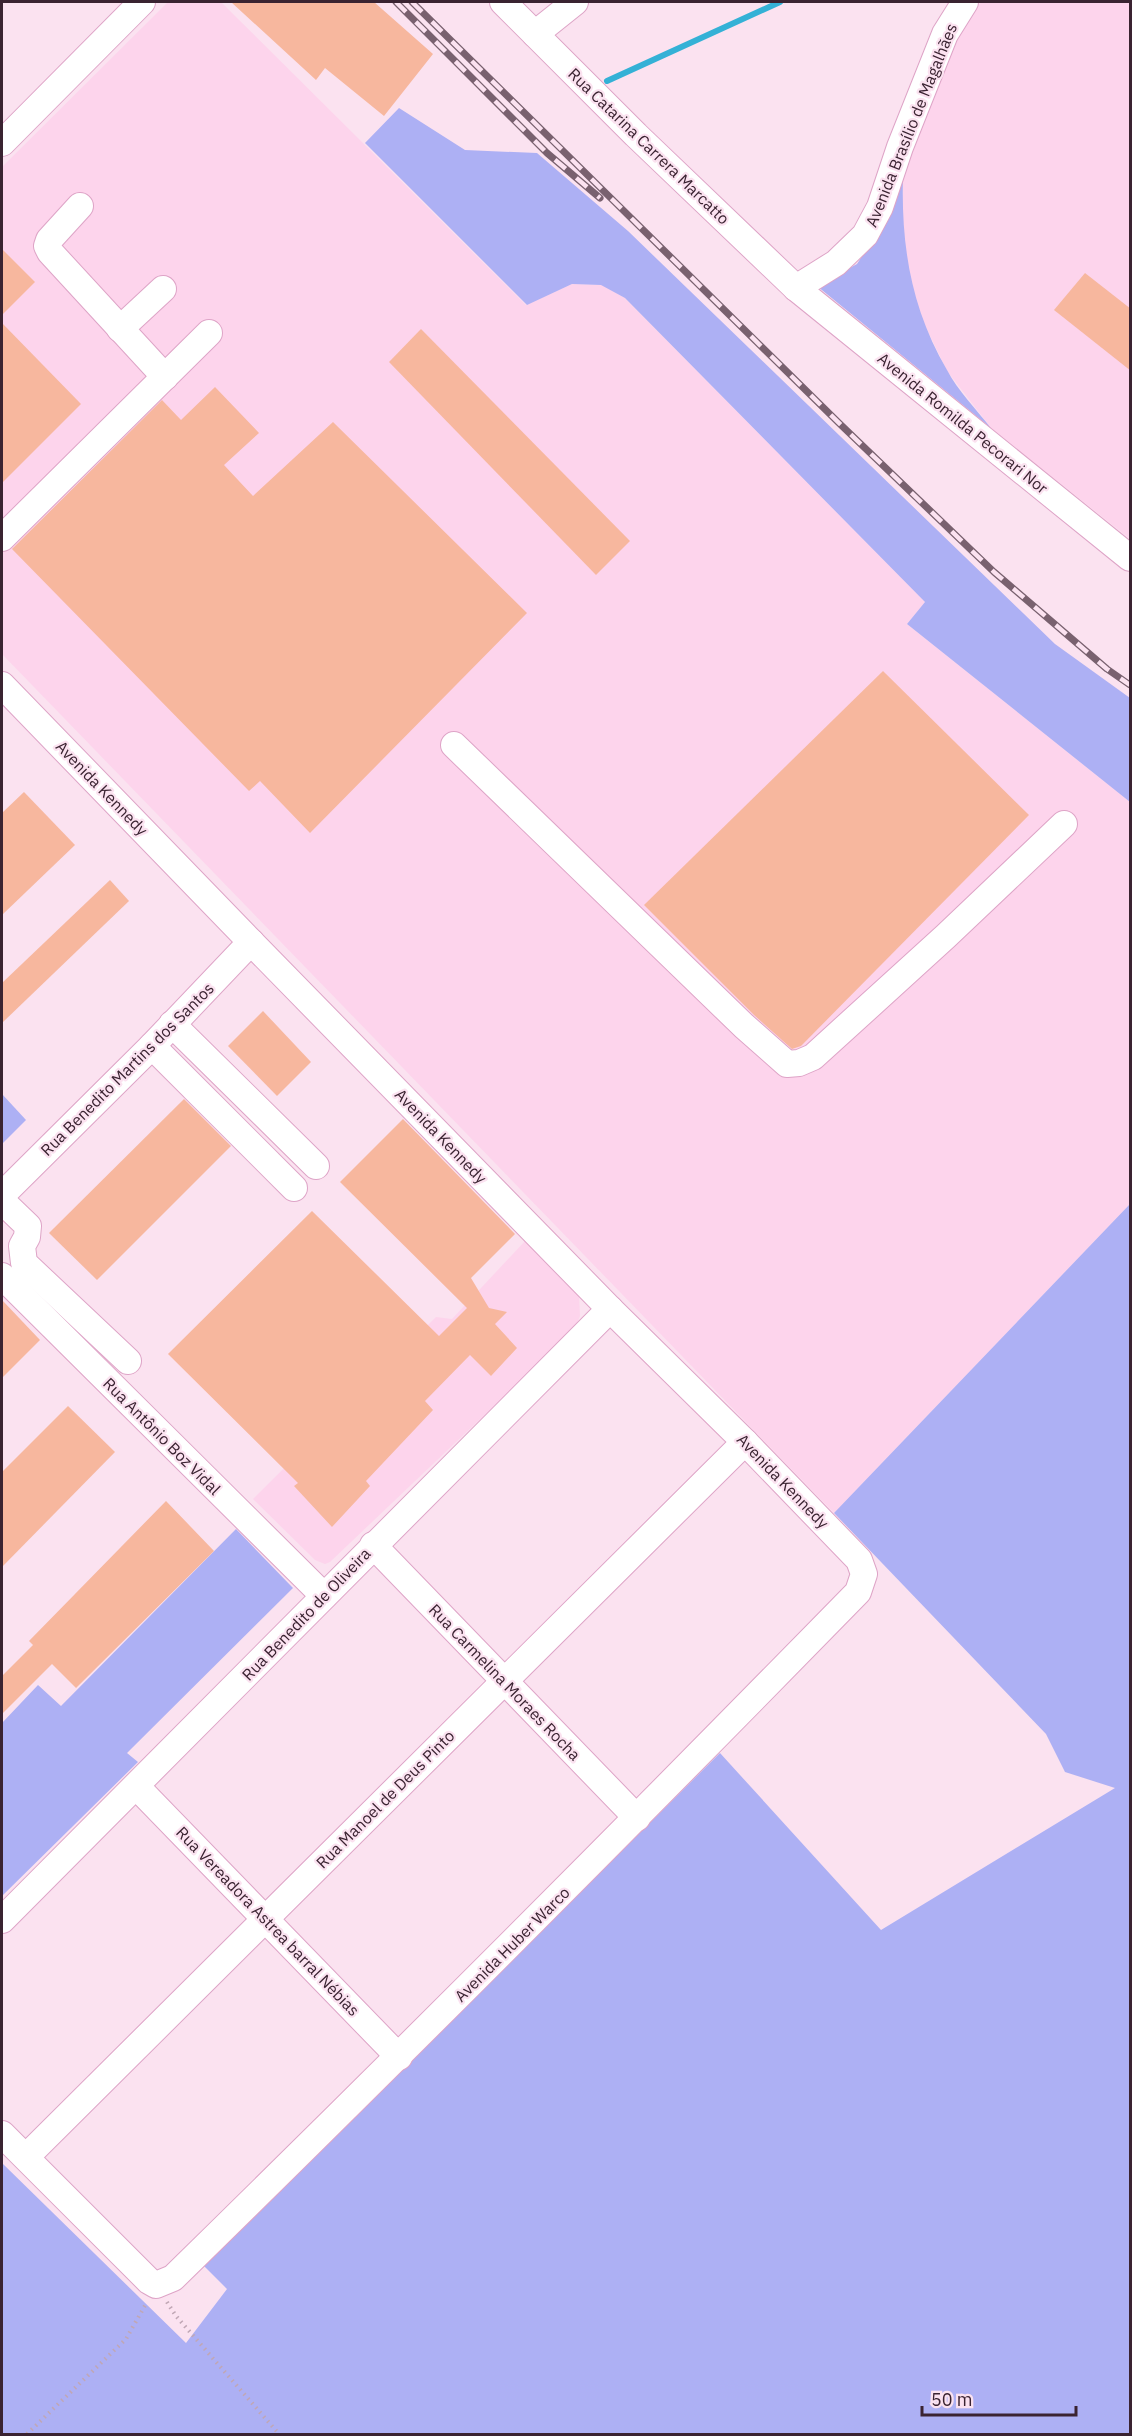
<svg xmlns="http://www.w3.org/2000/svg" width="1132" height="2436" viewBox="0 0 1132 2436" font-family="'IBM Plex Sans',sans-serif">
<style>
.built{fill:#fdd4ec}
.green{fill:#adb0f4}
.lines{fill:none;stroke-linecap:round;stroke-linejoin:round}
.stream{stroke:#34b1d6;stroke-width:6}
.building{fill:#f7b79e}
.minor-casing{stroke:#dea4c7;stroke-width:28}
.path{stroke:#c0a7b5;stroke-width:4;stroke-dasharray:1.5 4.5;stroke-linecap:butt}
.minor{stroke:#fff;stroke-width:26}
.rail-casing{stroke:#79616f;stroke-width:7}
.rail{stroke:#fbe2f0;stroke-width:4.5;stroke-dasharray:14;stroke-linecap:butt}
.labels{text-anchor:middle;stroke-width:4.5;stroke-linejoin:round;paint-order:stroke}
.street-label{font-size:16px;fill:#3a2331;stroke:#fbe2f0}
</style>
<rect width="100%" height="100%" fill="#fbe2f0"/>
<g class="built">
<path d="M 168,2 L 221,2 L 526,305 L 572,284 L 602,285 L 625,298 L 925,602 L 907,624 L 1130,802 L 1130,1204 L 834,1513 L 2,654 L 2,167 Z"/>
<path d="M 982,2 L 1130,2 L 1130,539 L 991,428 L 947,371 L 920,315 L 907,264 L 902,218 L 903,176 L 912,144 L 957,37 L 976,7 Z"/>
<path d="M 525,1241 L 579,1295 L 580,1316 L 574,1330 L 330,1562 L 325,1564 L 315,1560 L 253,1499 L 436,1317 L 452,1319 Z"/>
</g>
<g class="green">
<path d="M 399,108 L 465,150 L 537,153 L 628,231 L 1055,644 L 1130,698 L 1130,802 L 907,624 L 925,602 L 625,298 L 601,285 L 572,284 L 527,305 L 365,143 Z"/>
<path d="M 903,176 C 901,246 911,308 947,370 C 958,391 976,409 991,428 L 817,286 L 857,264 L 872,241 Z"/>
<path d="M 2,1094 L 26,1120 L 2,1144 Z"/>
<path d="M 1130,1204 L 1130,2434 L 2,2434 L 2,2163 L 186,2343 L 227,2289 L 204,2266 L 720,1753 L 881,1930 L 1115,1788 L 1065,1772 L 1046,1734 L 834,1513 Z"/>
<path d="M 236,1529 L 293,1588 L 127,1753 L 138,1762 L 2,1896 L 2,1723 L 38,1685 L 61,1706 Z"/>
</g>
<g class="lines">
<path class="stream" d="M 607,81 L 780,2"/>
</g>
<g class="building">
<path d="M 231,2 L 374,2 L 433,54 L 384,116 L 325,68 L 316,80 Z"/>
<path d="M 2,249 L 35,282 L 2,315 Z"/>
<path d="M 1085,273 L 1131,309 L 1131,371 L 1054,310 Z"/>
<path d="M 2,323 L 81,404 L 2,483 Z"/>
<path d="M 421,329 L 630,541 L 596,575 L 389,362 Z"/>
<path d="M 215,387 L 259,433 L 224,465 L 253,496 L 333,422 L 527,613 L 310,833 L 260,781 L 249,791 L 12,549 L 162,400 L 181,420 Z"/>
<path d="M 883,671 L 1029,815 L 801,1046 L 792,1049 L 754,1015 L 644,905 Z"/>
<path d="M 24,792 L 75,845 L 2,915 L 2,813 Z"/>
<path d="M 110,880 L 129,901 L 2,1023 L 2,983 Z"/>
<path d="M 263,1011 L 311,1062 L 277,1096 L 228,1046 Z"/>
<path d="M 184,1099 L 231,1146 L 97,1280 L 49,1233 Z"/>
<path d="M 403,1119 L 515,1234 L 471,1278 L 489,1308 L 507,1312 L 495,1324 L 517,1348 L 491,1376 L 470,1355 L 425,1401 L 433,1410 L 366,1481 L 370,1486 L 332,1527 L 294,1486 L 298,1483 L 168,1354 L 312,1211 L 439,1336 L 467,1308 L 340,1182 Z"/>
<path d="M 2,1300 L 40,1340 L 2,1378 Z"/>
<path d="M 68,1406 L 115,1452 L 2,1567 L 2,1472 Z"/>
<path d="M 166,1501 L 214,1551 L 76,1688 L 52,1664 L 2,1714 L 2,1676 L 33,1645 L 29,1641 Z"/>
</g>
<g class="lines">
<g class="minor-casing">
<g id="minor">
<path d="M 503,2 L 636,135 L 796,288 L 1130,558"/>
<path d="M 535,34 L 575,2"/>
<path d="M 2,143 L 142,2"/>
<path d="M 80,206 L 49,240 L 47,246 L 50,252 L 165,377"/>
<path d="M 796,288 L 836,263 L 865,235 L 880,207 L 900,147 L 945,34 L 965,2"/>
<path d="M 120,329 L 163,289"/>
<path d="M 2,538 L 209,333"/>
<path d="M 2,685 L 251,942 L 610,1309 L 745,1442 L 859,1560 L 864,1574 L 858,1592 C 632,1823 404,2052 173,2278 L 156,2285 L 149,2281 L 2,2134"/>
<path d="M 454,745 L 744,1026 L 787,1064 L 799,1063 L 813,1057 L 946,936 L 1064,824"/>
<path d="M 172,1024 L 316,1166"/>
<path d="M 152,1046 L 294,1188"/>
<path d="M 2,1195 L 152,1046 L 251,942"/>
<path d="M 2,1201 L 28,1226 L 27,1237 L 22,1246 L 24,1263 L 128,1361"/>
<path d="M 2,1276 L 324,1596"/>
<path d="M 373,1545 L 637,1818"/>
<path d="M 136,1786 L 399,2057"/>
<path d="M 2,1920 L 610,1309"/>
<path d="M 26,2157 L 745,1442"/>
</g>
</g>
<g class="path">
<path d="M 167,2302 L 176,2316 L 279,2434"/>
<path d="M 27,2434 L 126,2339 L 147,2302"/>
</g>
<use href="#minor" class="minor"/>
<g class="rail-casing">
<g id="rail">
<path d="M 396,2 L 547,153 L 600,198"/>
<path d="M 412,2 L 841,425 L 994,572 L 1107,669 L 1130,685"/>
</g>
</g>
<use href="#rail" class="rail"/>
</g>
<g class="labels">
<g class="street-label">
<text transform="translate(911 125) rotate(-68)" y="6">Avenida Brasílio de Magalhães</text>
<text transform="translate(649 146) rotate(44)" y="6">Rua Catarina Carrera Marcatto</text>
<text transform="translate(963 423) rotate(39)" y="6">Avenida Romilda Pecorari Nor</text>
<text transform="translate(102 788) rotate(46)" y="6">Avenida Kennedy</text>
<text transform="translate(127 1069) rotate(-45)" y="6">Rua Benedito Martins dos Santos</text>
<text transform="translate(441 1136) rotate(46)" y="6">Avenida Kennedy</text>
<text transform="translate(162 1436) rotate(45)" y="6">Rua Antônio Boz Vidal</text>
<text transform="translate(783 1481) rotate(46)" y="6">Avenida Kennedy</text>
<text transform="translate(306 1614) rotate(-46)" y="6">Rua Benedito de Oliveira</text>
<text transform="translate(505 1682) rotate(46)" y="6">Rua Carmelina Moraes Rocha</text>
<text transform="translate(385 1799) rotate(-45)" y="6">Rua Manoel de Deus Pinto</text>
<text transform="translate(268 1921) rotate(46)" y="6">Rua Vereadora Astrea barral Nébias</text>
<text transform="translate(512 1944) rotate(-45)" y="6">Avenida Huber Warco</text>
</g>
</g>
<rect width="1132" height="2436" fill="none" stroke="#3a2331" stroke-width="6"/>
<path d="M922 2406v9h154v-9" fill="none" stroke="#3a2331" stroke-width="3"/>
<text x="931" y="2406" font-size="18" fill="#3a2331" stroke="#fbe2f0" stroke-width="4.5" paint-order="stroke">50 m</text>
</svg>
